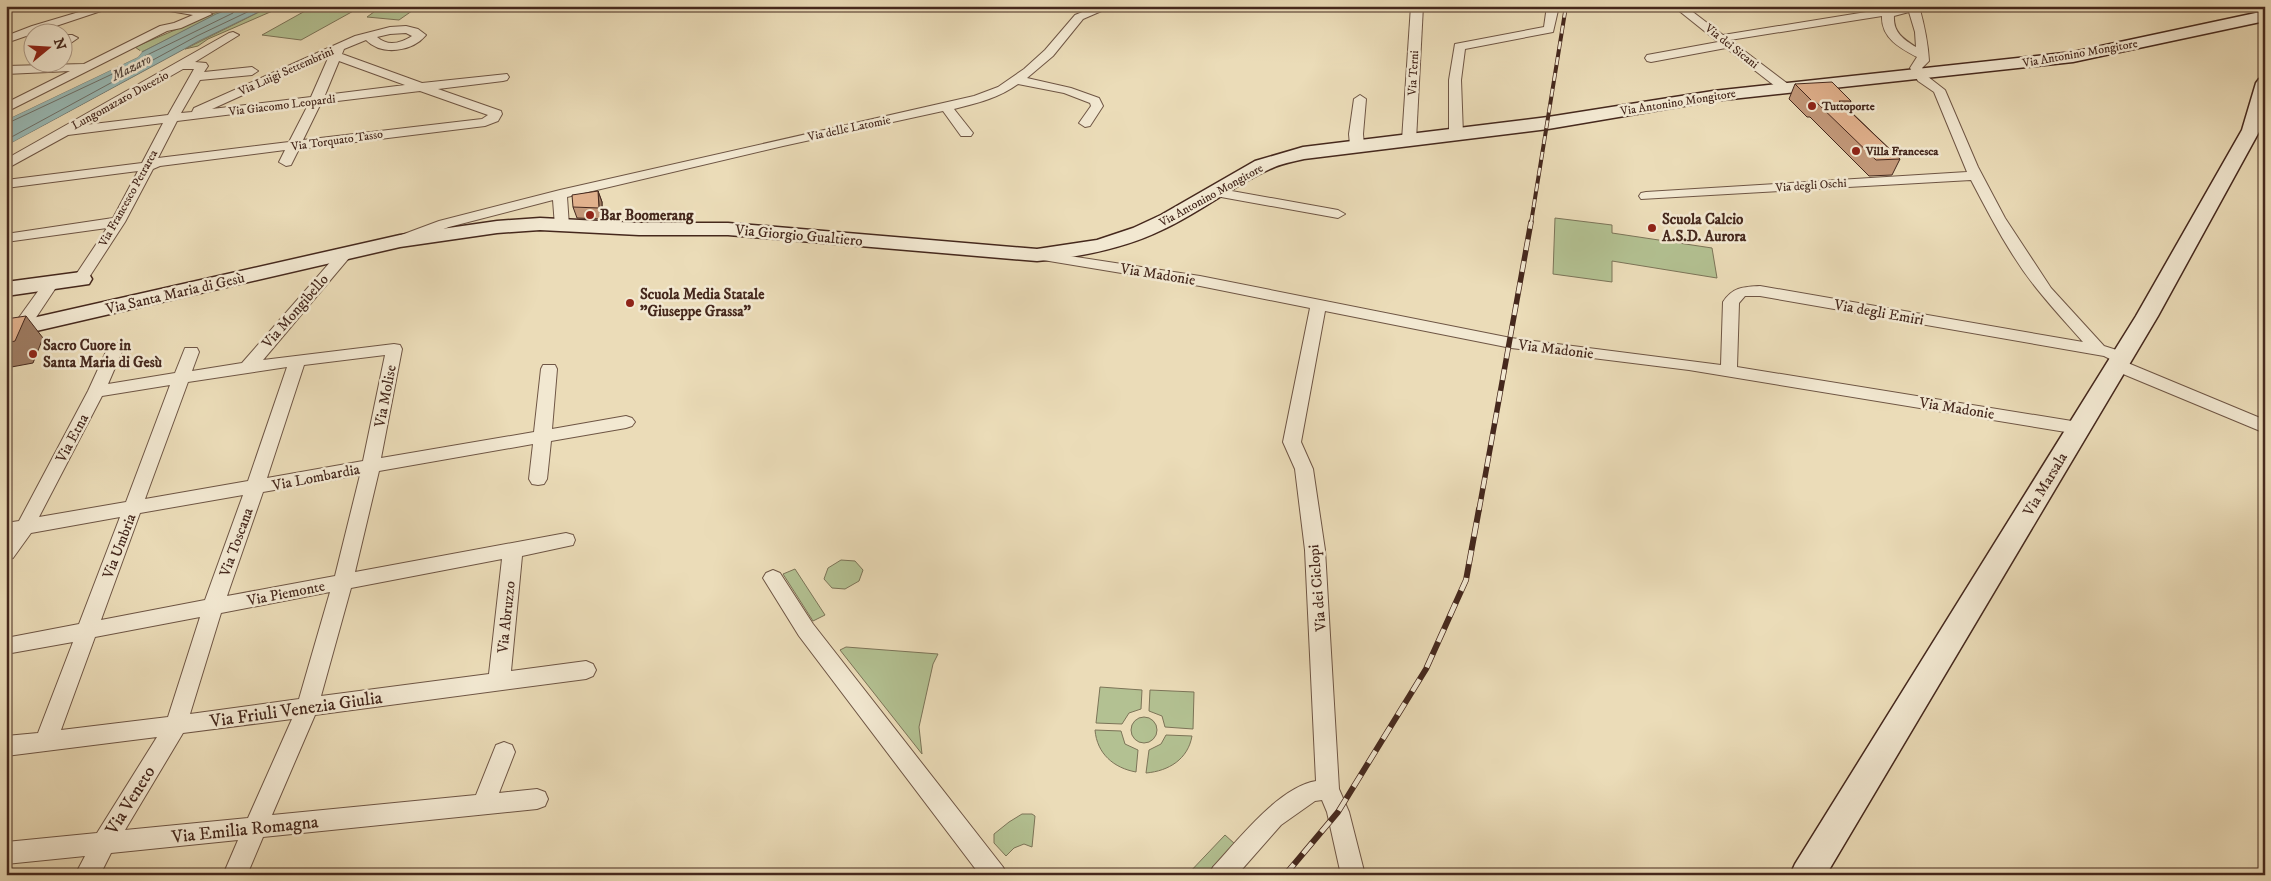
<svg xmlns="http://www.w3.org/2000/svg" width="2271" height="881" viewBox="0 0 2271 881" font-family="'IM FELL DW Pica',serif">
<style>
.green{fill:#b3c192;stroke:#7c7458}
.water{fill:#99bab6;stroke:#778079}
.pier{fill:#ebdcb8}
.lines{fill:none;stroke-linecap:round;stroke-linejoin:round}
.shore{stroke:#6f716a;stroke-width:1}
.street-casing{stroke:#6e5544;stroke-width:2}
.secondary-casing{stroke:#45281d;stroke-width:3}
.street{fill:#f2e8d1;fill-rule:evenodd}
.secondary{fill:#f2e8d1;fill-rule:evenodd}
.rail-far2-casing{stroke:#45281d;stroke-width:4}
.rail-far1-casing{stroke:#45281d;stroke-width:5.5}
.rail-casing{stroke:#45281d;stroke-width:6}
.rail-far2{stroke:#f2e8d1;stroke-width:2.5;stroke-dasharray:8;stroke-linecap:butt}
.rail-far1{stroke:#f2e8d1;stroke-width:4;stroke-dasharray:11;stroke-linecap:butt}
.rail{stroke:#f2e8d1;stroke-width:4.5;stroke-dasharray:14;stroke-linecap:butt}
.wall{fill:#c29879;stroke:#45281d}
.shaded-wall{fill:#9e7c63;stroke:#45281d}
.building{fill:#e1b18d;stroke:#45281d}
.poi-dot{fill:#8f2418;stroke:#f2e8d1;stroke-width:2}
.labels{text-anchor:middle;stroke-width:5;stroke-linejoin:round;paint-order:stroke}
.far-street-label{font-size:12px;fill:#45281d;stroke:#f2e8d1}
.far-poi-label{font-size:12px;font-weight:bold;fill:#45281d;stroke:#f2e8d1;text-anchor:start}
.far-water-label{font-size:14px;font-style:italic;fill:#5a4c43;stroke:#f2e8d1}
.poi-label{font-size:15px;font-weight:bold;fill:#45281d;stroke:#f2e8d1;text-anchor:start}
.street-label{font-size:15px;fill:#45281d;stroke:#f2e8d1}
.near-street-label{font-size:18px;fill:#45281d;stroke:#f2e8d1}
</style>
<rect width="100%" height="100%" fill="#ebdcb8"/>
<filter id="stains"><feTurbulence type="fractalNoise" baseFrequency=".004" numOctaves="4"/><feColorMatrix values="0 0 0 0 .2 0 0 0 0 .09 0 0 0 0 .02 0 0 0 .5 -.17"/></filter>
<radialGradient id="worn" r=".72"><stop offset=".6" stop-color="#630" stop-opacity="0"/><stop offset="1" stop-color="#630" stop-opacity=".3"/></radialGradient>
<g class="green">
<path d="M 271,6 L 284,6 L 208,39 L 198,46 L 185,49 Z"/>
<path d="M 314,6 L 357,9 L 301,40 L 262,35 Z"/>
<path d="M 382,6 L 419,6 L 399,20 L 367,17 Z"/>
<path d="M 222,10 L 227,10 L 142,52 L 135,47 Z"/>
<path d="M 1555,218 L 1612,225 L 1612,233 L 1712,248 L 1717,278 L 1612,261 L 1612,282 L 1553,274 Z"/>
<path d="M 841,560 L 855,561 L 863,570 L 859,581 L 845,589 L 832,588 L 824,579 L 828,568 Z"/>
<path d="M 795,569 L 825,615 L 813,621 L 783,574 Z"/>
<path d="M 846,647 L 938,654 L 933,664 L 919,727 L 922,754 L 840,650 Z"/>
<path d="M 1100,687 L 1142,690 L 1141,709 L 1129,713 L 1122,724 L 1096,723 Z"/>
<path d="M 1150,690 L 1194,692 L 1193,729 L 1165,727 L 1162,716 L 1149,711 Z"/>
<circle cx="1144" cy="730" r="13"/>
<path d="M 1095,730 L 1121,731 L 1125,744 L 1138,750 L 1136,772 C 1114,768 1097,754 1095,730 Z"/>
<path d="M 1166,735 L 1192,736 C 1188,759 1169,771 1146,773 L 1149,750 L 1161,744 Z"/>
<path d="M 1022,814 L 1032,814 L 1035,816 L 1032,847 L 1024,844 L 1014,848 L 1006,856 L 994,843 L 994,834 L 1009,822 Z"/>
<path d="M 1225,835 L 1235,844 L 1205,875 L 1187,875 Z"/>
</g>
<path class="water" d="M 237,6 L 271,6 L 199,41 L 6,146 L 6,120 L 138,57 L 142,52 L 216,14 Z"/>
<g class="pier">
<path d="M 141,50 L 142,52 L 138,57 L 6,120 L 6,117 L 136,55 Z"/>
<path d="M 159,64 L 163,64 L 6,148 L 6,146 Z"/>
</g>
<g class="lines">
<g class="shore">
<path d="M 6,124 L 140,61 L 145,56 L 233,13 L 236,6"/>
<path d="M 6,140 L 197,36 L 260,6"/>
</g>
<g class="street-casing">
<g id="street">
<path d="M 99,6 L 116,6 L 38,32 L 32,32 L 32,34 L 6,43 L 6,36 L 32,26 Z"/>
<path d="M 153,6 C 167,6 202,4 212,14 L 181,28 L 167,31 L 6,112 L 6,103 L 70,71 L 6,74 L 6,66 L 84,64 L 160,26 L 174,23 L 193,15 L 158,9 Z"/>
<path d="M 1097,6 L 1113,6 L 1083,19 L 1053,56 L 1027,78 L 1071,88 L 1099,98 L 1103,106 L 1090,126 L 1085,127 L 1079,123 L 1091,106 L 1090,103 L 1064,93 L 1018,84 C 999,98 977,103 954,109 L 973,133 L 971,136 L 961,136 L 943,111 L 783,146 L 567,197 L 569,226 L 562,230 L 555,226 L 553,200 L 449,227 L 406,243 L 396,243 L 394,240 L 396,237 L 439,221 L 560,190 L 974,96 L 998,87 L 1024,69 L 1045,50 L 1075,15 Z"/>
<path d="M 1411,6 L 1423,6 L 1416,140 L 1409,144 L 1402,140 Z"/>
<path d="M 1547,6 L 1559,6 L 1553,32 L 1465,49 L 1461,80 L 1463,135 L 1456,139 L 1451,138 L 1449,135 L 1449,80 L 1455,44 L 1544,27 Z"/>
<path d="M 1673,6 L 1685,6 L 1723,35 L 1897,7 L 1919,6 C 1924,24 1928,42 1929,61 L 1922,68 L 1927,76 L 1945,90 L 1978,167 L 2005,218 L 2051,288 L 2104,346 L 2126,353 L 2128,357 L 2123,361 L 2265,420 L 2265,433 L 2111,369 L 2109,365 L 2114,361 L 2104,356 L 1760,296 L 1745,296 L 1739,303 L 1737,367 L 2078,422 L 2084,424 L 2087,428 L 2084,432 L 2078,434 L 1689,370 L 1511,348 L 1325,311 L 1301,442 L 1313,469 L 1325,550 L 1339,789 L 1349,812 L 1365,875 L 1341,875 L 1327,812 L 1322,800 L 1315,801 L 1281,825 L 1237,875 L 1209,875 L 1213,867 C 1238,840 1279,787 1316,781 L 1305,550 L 1295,469 L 1283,442 L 1310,308 L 1200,286 L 1037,259 L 1030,255 L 1032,252 L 1037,251 L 1200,276 L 1511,338 L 1721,365 L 1723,302 C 1733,287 1743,287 1760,286 L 2083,342 C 2069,326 2055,311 2042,295 C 2013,261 1992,220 1971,180 L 1641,199 L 1639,196 L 1641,193 L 1646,192 L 1967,172 L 1934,92 L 1918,81 L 1910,68 L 1917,57 C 1900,48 1881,38 1882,16 L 1730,40 L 1788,84 L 1790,87 L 1788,90 L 1780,90 L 1726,48 L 1651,62 L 1647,61 L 1645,58 L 1647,55 L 1718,42 ZM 1909,12 L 1915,32 L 1916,47 C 1903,39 1893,32 1894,16 Z"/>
<path d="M 406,26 L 418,29 L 426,35 C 412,52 382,56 366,40 L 344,49 L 342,54 L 422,83 L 507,74 L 509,77 L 507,80 L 503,81 L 438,89 L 501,111 L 502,114 L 498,121 L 485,126 L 299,149 L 291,165 L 286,166 L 279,162 L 285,150 L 160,166 L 153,169 L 125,222 L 86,282 L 76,282 L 73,279 L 107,228 L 6,242 L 6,234 L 113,218 L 138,171 L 6,188 L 6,180 L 142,163 L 163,123 L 68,135 L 6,169 L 6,159 L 229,33 L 233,32 L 239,35 L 195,62 L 206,63 L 208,66 L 204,72 L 252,67 L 258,71 L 252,75 L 200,80 L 181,113 L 192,112 L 194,108 L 355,36 L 390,27 ZM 406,33 L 412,36 C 401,43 388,47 377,37 L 390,34 ZM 329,56 L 311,97 L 212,109 ZM 339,61 L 405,85 L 325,95 ZM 183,69 L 194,69 L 168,115 L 85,125 ZM 420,91 L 488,115 L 482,119 L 303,140 L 321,103 ZM 308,105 L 289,142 L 158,158 L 177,121 Z"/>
<path d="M 62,35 L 72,35 L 78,38 L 62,49 Z"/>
<path d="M 1360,95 L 1366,99 L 1363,134 L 1364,145 L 1357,149 L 1350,145 L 1349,134 L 1354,99 Z"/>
<path d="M 1215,188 L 1338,210 L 1345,214 L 1338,218 L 1210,195 L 1208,192 Z"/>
<path d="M 344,251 L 351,255 L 349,258 L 263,360 L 394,344 L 400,345 L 402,349 L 381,458 L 534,432 L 541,369 L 543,365 L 555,365 L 557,369 L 552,429 L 626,416 L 632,418 L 635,422 L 632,426 L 626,428 L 551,441 L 547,479 L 544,484 L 538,485 L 532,484 L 529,479 L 533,444 L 379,471 L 355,572 L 566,533 L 573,535 L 575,540 L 573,545 L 522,556 L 511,671 L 586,661 L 593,664 L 596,670 L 593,676 L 586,679 L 315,715 L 272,815 L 476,795 L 496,745 L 504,742 L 512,745 L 515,752 L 499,793 L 537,789 L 545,792 L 548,799 L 545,806 L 537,809 L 263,837 L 247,875 L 223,875 L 238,840 L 111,853 L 100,875 L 75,875 L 85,856 L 6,864 L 6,842 L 97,833 L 157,737 L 6,756 L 6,736 L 38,733 L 73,642 L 6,654 L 6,638 L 79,624 L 120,517 L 31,533 L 13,558 L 6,560 L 6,523 L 19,521 L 88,391 L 110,343 L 122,343 L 124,347 L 108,384 L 175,373 L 185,348 L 197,348 L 199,352 L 192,371 L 242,363 L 339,252 ZM 385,355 L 363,461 L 267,478 L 304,365 ZM 287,367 L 248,481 L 145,499 L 188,382 ZM 170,385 L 126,502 L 39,517 L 102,396 ZM 360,475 L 335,576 L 227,596 L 263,492 ZM 243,495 L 205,600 L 101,620 L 140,513 ZM 502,559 L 489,674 L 321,696 L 351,588 ZM 330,592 L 299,699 L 190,714 L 221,613 ZM 200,617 L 168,717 L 61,730 L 95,637 ZM 292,719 L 248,818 L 125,830 L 183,733 Z"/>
<path d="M 51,278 L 56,280 L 59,283 L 27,331 L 15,331 L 13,327 L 15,323 L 46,280 Z"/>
<path d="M 773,570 L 780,573 L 813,624 L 1003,867 L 1007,875 L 980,875 L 799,636 L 763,578 L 766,573 Z"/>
</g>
</g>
<g class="secondary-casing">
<g id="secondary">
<path d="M 2265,11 L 2265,21 L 2073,62 L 1713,101 L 1548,129 L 1304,159 C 1292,162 1279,164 1268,170 C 1231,187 1199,213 1162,230 C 1123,249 1080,257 1037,261 L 728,235 L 639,235 L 540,230 L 497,233 L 400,247 L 6,338 L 6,324 L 400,235 L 497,221 L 540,218 L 639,223 L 728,223 L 1037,249 L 1097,240 L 1133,228 L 1161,215 L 1255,161 L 1303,147 L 1548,117 L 1713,91 L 2073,52 Z"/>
<path d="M 2265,78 L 2265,114 L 2260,130 L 2158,316 L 1826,875 L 1790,875 L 1795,864 L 2136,316 L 2242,130 L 2256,83 L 2259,79 Z"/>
<path d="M 81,272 L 89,274 L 92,279 L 89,284 L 6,296 L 6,282 Z"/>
</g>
</g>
<use href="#street" class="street"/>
<use href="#secondary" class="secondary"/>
<g class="rail-far2-casing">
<path id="rail-far2" d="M 1531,223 L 1566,6"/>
</g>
<g class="rail-far1-casing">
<path id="rail-far1" d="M 1479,510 L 1531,222"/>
</g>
<g class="rail-casing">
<path id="rail" d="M 1285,875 L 1338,812 L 1426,669 L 1466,580 L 1479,509"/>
</g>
<use href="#rail-far2" class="rail-far2"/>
<use href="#rail-far1" class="rail-far1"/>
<use href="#rail" class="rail"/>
</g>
<g class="wall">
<path d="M 1795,84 L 1851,101 L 1848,109 L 1900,159 L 1892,175 L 1869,176 L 1810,117 L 1807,117 L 1789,99 Z"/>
<path d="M 598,191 L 602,202 L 602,219 L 577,218 L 573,207 Z"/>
</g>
<g class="shaded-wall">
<path d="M 598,191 L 602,202 L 602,219 L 599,208 Z"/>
<path d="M 26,316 L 43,338 L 33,363 L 6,368 L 6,343 Z"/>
</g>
<g class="building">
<path d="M 1832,82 L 1851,101 L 1839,101 L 1900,159 L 1876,160 L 1816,102 L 1813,102 L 1795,84 Z"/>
<path d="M 598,191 L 599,208 L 573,207 L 572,195 Z"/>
<path d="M 26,316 L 15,341 L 6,343 L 6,319 Z"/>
</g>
<g class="poi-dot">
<circle cx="1812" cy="106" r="5"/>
<circle cx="1856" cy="151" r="5"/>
<circle cx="590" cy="215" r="5"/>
<circle cx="1652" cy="228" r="5"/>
<circle cx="630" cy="303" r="5"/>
<circle cx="33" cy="354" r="5"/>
</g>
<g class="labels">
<g class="far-street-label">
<text transform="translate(1732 46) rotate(38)" y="4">Via dei Sicani</text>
<text transform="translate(2080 53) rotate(-10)" y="4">Via Antonino Mongitore</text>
<text transform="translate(286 71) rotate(-24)" y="4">Via Luigi Settembrini</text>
<text transform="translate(1413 73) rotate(-87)" y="4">Via Terni</text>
<text transform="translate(120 100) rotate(-29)" y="4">Lungomazaro Ducezio</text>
<text transform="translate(1678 102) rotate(-9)" y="4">Via Antonino Mongitore</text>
<text transform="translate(282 105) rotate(-7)" y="4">Via Giacomo Leopardi</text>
<text transform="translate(849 128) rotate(-12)" y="4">Via delle Latomie</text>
<text transform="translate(337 140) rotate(-8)" y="4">Via Torquato Tasso</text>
<text transform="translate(1811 185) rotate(-4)" y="4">Via degli Oschi</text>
<text transform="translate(1211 195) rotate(-29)" y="4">Via Antonino Mongitore</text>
<text transform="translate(128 198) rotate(-61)" y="4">Via Francesco Petrarca</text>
</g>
<g class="far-poi-label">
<text x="1822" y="110">Tuttoporte</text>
<text x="1866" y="155">Villa Francesca</text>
</g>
<g class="far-water-label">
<text transform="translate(131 67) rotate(-27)" y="5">Mazaro</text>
</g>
<g class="poi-label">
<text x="600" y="220">Bar Boomerang</text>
<text x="1662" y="224">Scuola Calcio<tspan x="1662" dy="17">A.S.D. Aurora</tspan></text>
<text x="640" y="299">Scuola Media Statale<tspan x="640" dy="17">"Giuseppe Grassa"</tspan></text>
<text x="43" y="350">Sacro Cuore in<tspan x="43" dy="17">Santa Maria di Gesù</tspan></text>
</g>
<g class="street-label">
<text transform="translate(799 235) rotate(5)" y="5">Via Giorgio Gualtiero</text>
<text transform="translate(1158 274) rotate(9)" y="5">Via Madonie</text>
<text transform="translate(175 293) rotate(-13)" y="5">Via Santa Maria di Gesù</text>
<text transform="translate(295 311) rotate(-49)" y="5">Via Mongibello</text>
<text transform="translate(1879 312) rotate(10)" y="5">Via degli Emiri</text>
<text transform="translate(1556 349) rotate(7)" y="5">Via Madonie</text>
<text transform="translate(385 396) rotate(-79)" y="5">Via Molise</text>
<text transform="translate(1957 408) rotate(9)" y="5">Via Madonie</text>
<text transform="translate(72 438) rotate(-62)" y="5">Via Etna</text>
<text transform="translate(316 477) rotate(-11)" y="5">Via Lombardia</text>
<text transform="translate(2045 484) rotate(-59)" y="5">Via Marsala</text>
<text transform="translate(236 542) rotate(-70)" y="5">Via Toscana</text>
<text transform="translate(119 546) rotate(-69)" y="5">Via Umbria</text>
<text transform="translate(1317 588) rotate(-95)" y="5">Via dei Ciclopi</text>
<text transform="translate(286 593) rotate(-11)" y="5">Via Piemonte</text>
<text transform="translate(506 617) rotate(-84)" y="5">Via Abruzzo</text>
</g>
<g class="near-street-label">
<text transform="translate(296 709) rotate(-8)" y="6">Via Friuli Venezia Giulia</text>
<text transform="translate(130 800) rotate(-58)" y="6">Via Veneto</text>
<text transform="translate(245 829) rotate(-6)" y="6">Via Emilia Romagna</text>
</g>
</g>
<rect width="2271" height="881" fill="none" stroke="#ebdcb8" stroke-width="25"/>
<rect x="8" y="8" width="2256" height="866" fill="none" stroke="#45281d" stroke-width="2.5"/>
<rect x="12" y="12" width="2246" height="856" fill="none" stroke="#45281d"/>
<g transform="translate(48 48) rotate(72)"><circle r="24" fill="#f2e8d1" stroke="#ad9b89"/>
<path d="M0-4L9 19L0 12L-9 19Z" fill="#8f2418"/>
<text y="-8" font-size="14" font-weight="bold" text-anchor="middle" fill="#45281d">N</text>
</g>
<rect width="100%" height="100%" filter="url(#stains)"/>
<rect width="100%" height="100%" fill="url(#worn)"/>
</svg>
